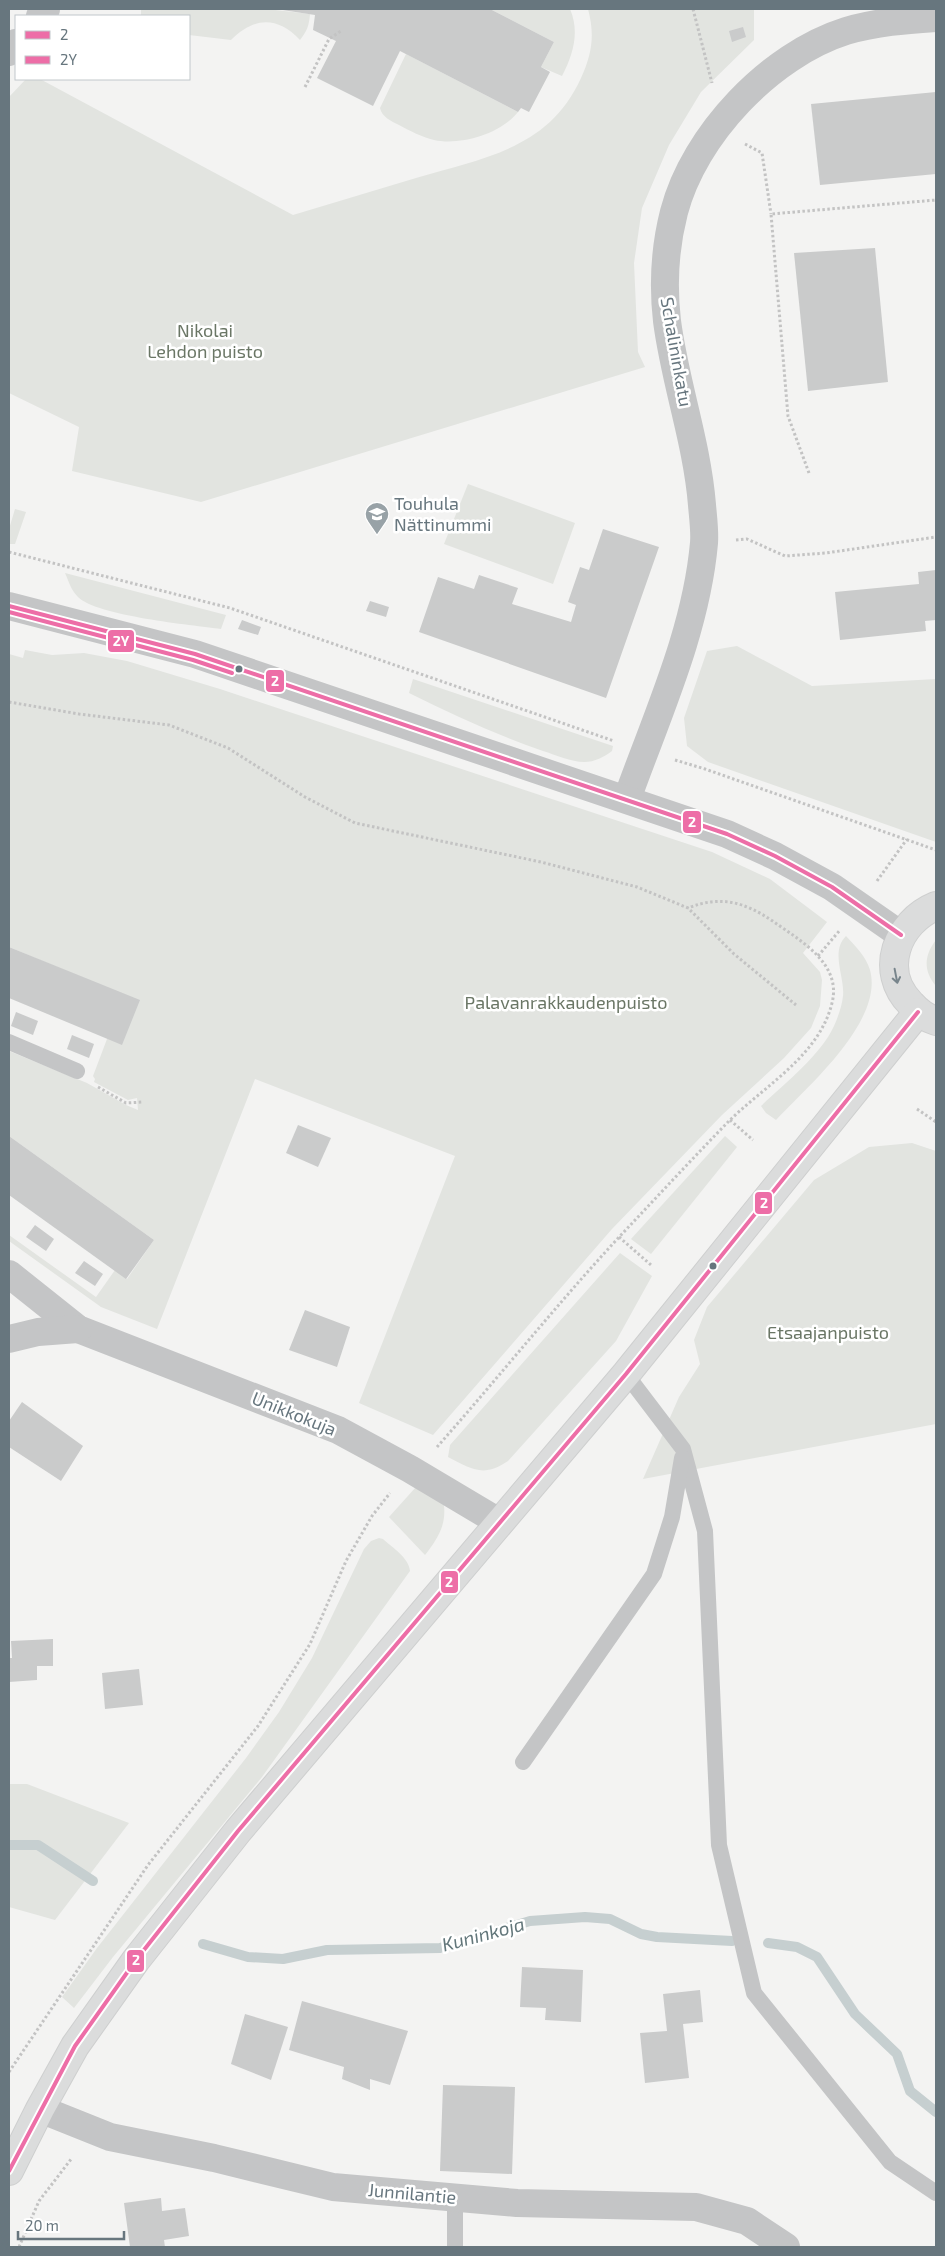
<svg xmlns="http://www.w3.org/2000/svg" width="945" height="2256" viewBox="0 0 945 2256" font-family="'Exo 2',sans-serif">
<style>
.green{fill:#e2e4e0}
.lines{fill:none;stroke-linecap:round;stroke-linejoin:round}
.stream{stroke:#c6cfd0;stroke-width:10}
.building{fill:#cacbcb}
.secondary-casing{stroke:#cecfcf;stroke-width:30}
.path{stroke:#c3c3c3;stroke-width:3;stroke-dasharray:2.5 2.5;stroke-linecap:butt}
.service{stroke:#c4c5c6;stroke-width:16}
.minor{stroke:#c4c5c6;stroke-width:28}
.tertiary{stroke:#c4c5c6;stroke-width:28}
.secondary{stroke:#dbdcdc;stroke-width:28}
.bus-1-casing{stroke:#fff;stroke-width:8}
.bus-2-casing{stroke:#fff;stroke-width:8}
.bus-1{stroke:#ed6ea7;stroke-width:4}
.bus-2{stroke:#ed6ea7;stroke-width:4}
.oneway{stroke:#78858c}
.bus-dot{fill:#67767e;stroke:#fff;stroke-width:2}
.labels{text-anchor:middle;stroke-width:5;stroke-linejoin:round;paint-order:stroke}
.park-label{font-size:18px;fill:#6a7665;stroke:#fff}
.street-label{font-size:18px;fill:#67767e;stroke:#fff}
.poi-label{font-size:18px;fill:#67767e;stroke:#fff;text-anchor:start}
.water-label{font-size:19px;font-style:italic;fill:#63777b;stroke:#fff}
.line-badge{stroke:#fff;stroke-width:2}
.badge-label{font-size:14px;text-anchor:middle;font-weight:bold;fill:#fff}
</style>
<rect width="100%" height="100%" fill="#f3f3f2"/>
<g class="green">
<path d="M 141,9 L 267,9 L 310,14 C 309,26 307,31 300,40 C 277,16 254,17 231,40 L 189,35 L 189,16 L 141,16 Z"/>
<path d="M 490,9 L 570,9 C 580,32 573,55 562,76 L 541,67 L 554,42 Z"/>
<path d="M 588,9 L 754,9 L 754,40 L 701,92 L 669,145 L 642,208 L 634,263 L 638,352 L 645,367 L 201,502 L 72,471 L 79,427 L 9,393 L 9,97 L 26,79 L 40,79 L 293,215 C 334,203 375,190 416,178 C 483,158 549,149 581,78 C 592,54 595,35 588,9 Z"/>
<path d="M 406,54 L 518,112 C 502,133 461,146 434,140 C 422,137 410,131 399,125 C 391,121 382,117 380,108 Z"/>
<path d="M 468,484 L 575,523 L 553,584 L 444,544 Z"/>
<path d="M 15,509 L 26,512 L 15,544 L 9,544 L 9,529 Z"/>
<path d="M 65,573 L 226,615 L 221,629 C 192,625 97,616 78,597 C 71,590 69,582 65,573 Z"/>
<path d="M 737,646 L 812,686 L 936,679 L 936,842 L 708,762 L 687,746 L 684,718 L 707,651 Z"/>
<path d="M 25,650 L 52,655 L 84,653 L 127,661 L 220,689 L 712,852 L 770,879 L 827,922 L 803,953 L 820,972 L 822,980 L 820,1006 L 811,1028 L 784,1058 L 722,1115 L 612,1229 L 433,1435 L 359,1403 L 455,1156 L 255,1079 L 157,1329 L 101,1307 L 9,1241 L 9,1235 L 96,1297 L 115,1270 L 127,1279 L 154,1240 L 9,1136 L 9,1051 L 87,1083 L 126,1105 L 138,1110 L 137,1098 L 128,1100 L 94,1082 L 95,1079 L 93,1076 L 107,1039 L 139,1001 L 9,947 L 9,654 L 23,658 Z"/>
<path d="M 413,679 L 613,746 L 612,751 C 604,757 595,762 584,762 C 571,762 556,755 543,751 C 497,735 453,715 409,693 Z"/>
<path d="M 846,936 C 855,946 866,956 870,970 C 884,1021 808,1086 776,1120 L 766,1113 L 761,1106 C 784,1084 821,1055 834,1026 C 838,1017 842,1006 843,996 C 845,977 830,952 846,936 Z"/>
<path d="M 936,940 L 936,986 C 923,971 924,955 936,940 Z"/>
<path d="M 725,1136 L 737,1147 L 651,1254 L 631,1239 Z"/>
<path d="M 912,1143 L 936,1151 L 936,1424 L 643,1479 L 679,1397 L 700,1364 L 694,1340 L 707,1307 L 814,1180 L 869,1147 Z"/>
<path d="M 620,1253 L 652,1276 L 616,1341 L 508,1461 C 483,1478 472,1469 448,1457 L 450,1445 Z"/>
<path d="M 416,1487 L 444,1505 C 446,1526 438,1538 425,1555 L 389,1517 Z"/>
<path d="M 379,1538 L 383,1539 C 393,1548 409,1558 410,1571 L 262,1777 L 113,1957 L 74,2008 L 62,1997 L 97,1948 L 246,1758 L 279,1712 L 312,1658 L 364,1549 L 371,1541 Z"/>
<path d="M 9,1784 L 27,1784 L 129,1823 L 55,1920 L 9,1907 Z"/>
</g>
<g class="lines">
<g class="stream">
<path d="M 9,1845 L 38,1845 L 93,1881"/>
<path d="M 768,1943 L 797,1947 L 817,1957 L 855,2014 L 897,2054 L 910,2091 L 936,2112"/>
<path d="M 203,1944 L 248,1957 L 283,1959 L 327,1950 L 440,1948 L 530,1921 L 585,1917 L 610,1919 L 641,1934 L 657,1937 L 732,1941"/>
</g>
</g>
<g class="building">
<path d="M 276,9 L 490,9 L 554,42 L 541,67 L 550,72 L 529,112 L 521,108 L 518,112 L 400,51 L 373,106 L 317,78 L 336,41 L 313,30 L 315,15 Z"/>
<path d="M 743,27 L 746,37 L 732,42 L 729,31 Z"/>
<path d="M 936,92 L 936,174 L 820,185 L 811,104 Z"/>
<path d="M 875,248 L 888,382 L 808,391 L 794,253 Z"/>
<path d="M 603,529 L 659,547 L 606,698 L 419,632 L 438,577 L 474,589 L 479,575 L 518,588 L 512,604 L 571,622 L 576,605 L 568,602 L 580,567 L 589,570 Z"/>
<path d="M 936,570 L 936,620 L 925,621 L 926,631 L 840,640 L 835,592 L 919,584 L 918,572 Z"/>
<path d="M 370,601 L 389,607 L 386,617 L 366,611 Z"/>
<path d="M 242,620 L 261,627 L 258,635 L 238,629 Z"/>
<path d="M 9,947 L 140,1000 L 122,1045 L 9,998 Z"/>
<path d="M 16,1012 L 38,1021 L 33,1035 L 11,1026 Z"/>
<path d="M 72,1035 L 94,1044 L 89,1058 L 67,1049 Z"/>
<path d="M 298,1125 L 331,1138 L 318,1167 L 286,1153 Z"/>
<path d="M 9,1136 L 154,1240 L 126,1279 L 9,1195 Z"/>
<path d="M 35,1225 L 54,1239 L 46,1251 L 26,1237 Z"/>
<path d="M 84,1261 L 103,1274 L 95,1286 L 75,1273 Z"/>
<path d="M 305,1310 L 350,1327 L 337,1367 L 289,1350 Z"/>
<path d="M 22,1402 L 83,1446 L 61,1481 L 9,1447 L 9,1421 Z"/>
<path d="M 53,1639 L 53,1666 L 37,1666 L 37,1680 L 9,1682 L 9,1658 L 12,1658 L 11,1641 Z"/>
<path d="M 139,1669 L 143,1705 L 105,1709 L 102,1673 Z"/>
<path d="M 522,1967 L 583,1970 L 581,2022 L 545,2020 L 546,2008 L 520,2007 Z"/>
<path d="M 700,1990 L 703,2022 L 683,2024 L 689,2078 L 645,2083 L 640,2033 L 667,2031 L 663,1994 Z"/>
<path d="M 302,2001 L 408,2031 L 390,2085 L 370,2079 L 370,2090 L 342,2079 L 344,2067 L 289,2050 Z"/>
<path d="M 245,2014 L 288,2027 L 271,2080 L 231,2064 Z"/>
<path d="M 443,2085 L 515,2087 L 512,2174 L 440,2171 Z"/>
<path d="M 161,2198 L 162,2211 L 185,2208 L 189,2236 L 164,2240 L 165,2247 L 130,2247 L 124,2203 Z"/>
</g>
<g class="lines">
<g class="secondary-casing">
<g id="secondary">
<path d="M 936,906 C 897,922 878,971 911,1004 C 918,1012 926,1018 936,1021"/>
<path d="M 9,2171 L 40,2109 L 75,2046 L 136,1960 L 238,1831 L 626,1374 L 918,1012"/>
</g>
</g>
<g class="path">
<path d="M 693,9 L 712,83"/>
<path d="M 305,87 L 329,39 L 341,31"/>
<path d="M 745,144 L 762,153 L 771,214"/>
<path d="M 809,473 L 788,416 L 771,214 L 936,200"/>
<path d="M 736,540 L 747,539 L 785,556 L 826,553 L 936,537"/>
<path d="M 9,552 L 230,608 L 614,741"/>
<path d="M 9,702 L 79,714 L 169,725 L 228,748 L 305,797 L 355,823 L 541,862 L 637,887 L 688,908 L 734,954 L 796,1005"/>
<path d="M 675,760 L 705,769 L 936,850"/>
<path d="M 877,881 L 907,839"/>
<path d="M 818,956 L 840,930"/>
<path d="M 98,1087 L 126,1103 L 143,1102"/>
<path d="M 917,1109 L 936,1122"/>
<path d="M 730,1120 L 753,1140"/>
<path d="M 619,1237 L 651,1265"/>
<path d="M 437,1447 C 499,1377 557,1304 621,1235 C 656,1198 692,1159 728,1122 C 764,1086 819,1056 832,1003 C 842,964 801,941 774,922 C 745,902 721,895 688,908"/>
<path d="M 9,2072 L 148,1865 L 258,1726 L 310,1644 L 346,1561 L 372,1516 L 390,1493"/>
<path d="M 19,2247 L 39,2201 L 72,2158"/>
</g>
<g class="service">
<path d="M 9,1042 L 77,1071"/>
<path d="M 626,1374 L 683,1449 L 705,1531 L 719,1845 L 754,1993 L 890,2162 L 936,2193"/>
<path d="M 523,1762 L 654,1574 L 672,1517 L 682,1458"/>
<path d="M 455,2247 L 455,2198"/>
</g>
<g class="minor">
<path d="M 40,16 L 46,9"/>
<path d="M 9,52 L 16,43"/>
<path d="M 627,799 C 657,715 696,632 704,543 C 705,531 703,517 702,505 C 697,442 675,383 667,321 C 663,286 665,247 674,212 C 694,135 770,55 846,31 C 876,22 906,20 936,18"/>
<path d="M 9,1274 L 78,1329 L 338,1430 L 410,1469 L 499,1522"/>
<path d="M 9,1339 L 38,1332 L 78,1329"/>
<path d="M 40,2109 L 110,2137 L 214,2158 L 333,2187 L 517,2203 L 696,2207 L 747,2221 L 786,2247"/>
</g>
<path class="tertiary" d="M 9,606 L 195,654 L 727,834 L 775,856 L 832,887 L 901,935"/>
<use href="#secondary" class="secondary"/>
<g class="bus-1-casing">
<g id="bus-1">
<path d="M 9,606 L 195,654 L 727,834 L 775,856 L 832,887 L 901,935"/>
<path d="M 9,2171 L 75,2046 L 136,1960 L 238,1831 L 626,1374 L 918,1012"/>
</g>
</g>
<g class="bus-2-casing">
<path id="bus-2" d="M 9,612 L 193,660 L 232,673"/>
</g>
<use href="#bus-1" class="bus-1"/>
<use href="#bus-2" class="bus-2"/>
</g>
<defs><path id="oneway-shaft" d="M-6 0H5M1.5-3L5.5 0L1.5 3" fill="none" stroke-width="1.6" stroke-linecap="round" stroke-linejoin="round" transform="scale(1.25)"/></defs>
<use class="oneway" href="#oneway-shaft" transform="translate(896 976) rotate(79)"/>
<defs>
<g id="school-pin" transform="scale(1.25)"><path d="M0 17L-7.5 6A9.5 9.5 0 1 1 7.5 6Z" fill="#98a2a7" stroke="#fff"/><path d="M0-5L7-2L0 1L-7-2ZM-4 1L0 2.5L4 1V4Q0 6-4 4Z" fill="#fff"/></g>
</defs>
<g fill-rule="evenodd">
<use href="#school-pin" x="377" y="514"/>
</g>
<g class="bus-dot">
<circle cx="239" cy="669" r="4.5"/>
<circle cx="713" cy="1266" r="4.5"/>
</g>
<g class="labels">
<g class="park-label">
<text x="205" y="337">Nikolai<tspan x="205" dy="21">Lehdon puisto</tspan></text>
<text x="566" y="1009">Palavanrakkaudenpuisto</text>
<text x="828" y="1339">Etsaajanpuisto</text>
</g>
<g class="street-label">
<text transform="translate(676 352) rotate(80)" y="6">Schalininkatu</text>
<text transform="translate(294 1414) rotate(22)" y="6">Unikkokuja</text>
<text transform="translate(412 2194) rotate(5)" y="6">Junnilantie</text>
</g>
<g class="poi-label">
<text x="394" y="510">Touhula<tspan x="394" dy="21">Nättinummi</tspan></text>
</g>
<g class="water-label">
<text transform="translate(483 1934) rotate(-15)" y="7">Kuninkoja</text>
</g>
</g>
<g class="line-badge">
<rect x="107" y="629" width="28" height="24" rx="5" fill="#ed6ea7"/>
<rect x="265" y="669" width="20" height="24" rx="5" fill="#ed6ea7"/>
<rect x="682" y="810" width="20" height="24" rx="5" fill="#ed6ea7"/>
<rect x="754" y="1191" width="19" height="24" rx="5" fill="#ed6ea7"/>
<rect x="440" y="1570" width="19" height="24" rx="5" fill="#ed6ea7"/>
<rect x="126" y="1949" width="19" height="24" rx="5" fill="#ed6ea7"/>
</g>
<g class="badge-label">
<text x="121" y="646">2Y</text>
<text x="275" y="686">2</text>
<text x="692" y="827">2</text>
<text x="764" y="1208">2</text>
<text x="449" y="1587">2</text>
<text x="136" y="1965">2</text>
</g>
<rect width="945" height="2256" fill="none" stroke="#67767e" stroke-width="20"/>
<rect x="15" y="15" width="175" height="65" fill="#ffffff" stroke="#c2c8cb"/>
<rect x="25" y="31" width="25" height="8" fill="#ed6ea7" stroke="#c2c8cb"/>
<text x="60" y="40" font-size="15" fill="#67767e">2</text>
<rect x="25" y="56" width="25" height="8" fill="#ed6ea7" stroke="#c2c8cb"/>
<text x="60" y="65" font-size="15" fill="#67767e">2Y</text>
<path d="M18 2231v8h106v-8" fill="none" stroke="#67767e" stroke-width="2.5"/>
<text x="25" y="2231" font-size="15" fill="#67767e" stroke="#ffffff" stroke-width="4" paint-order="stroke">20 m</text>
</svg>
